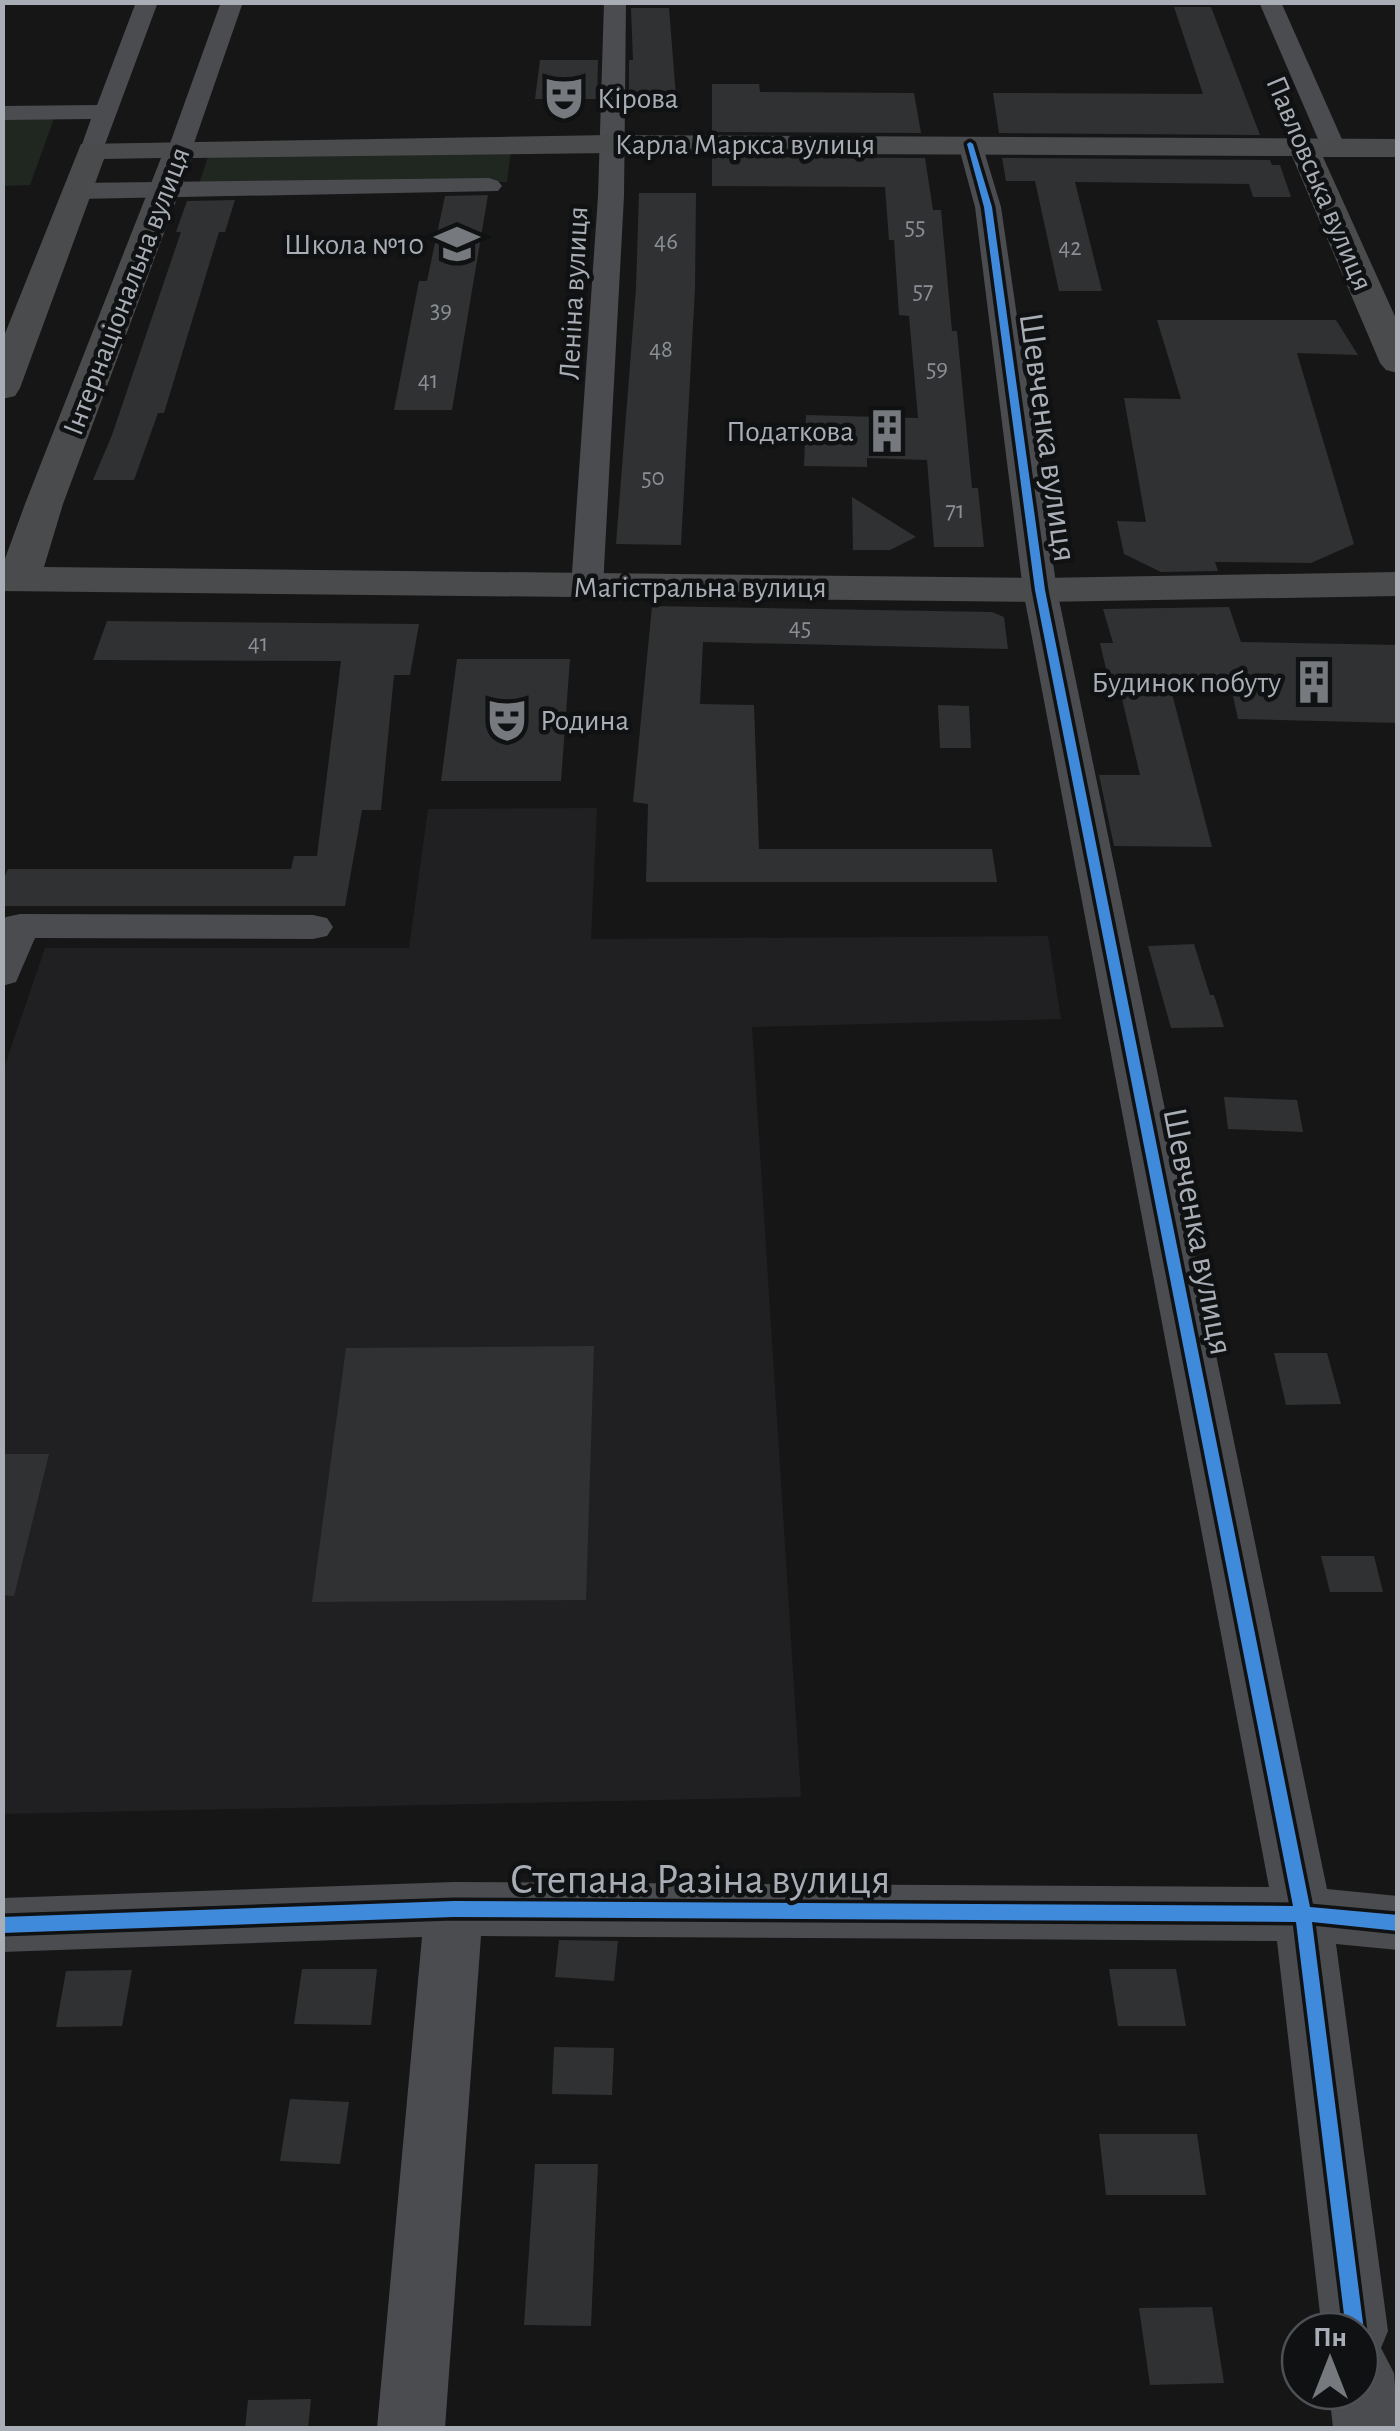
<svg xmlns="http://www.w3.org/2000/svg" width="1400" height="2431" viewBox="0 0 1400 2431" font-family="'Alegreya Sans',sans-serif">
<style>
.built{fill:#202022}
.green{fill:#202620}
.building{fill:#303132}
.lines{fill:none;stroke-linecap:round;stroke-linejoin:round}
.street{fill:#4b4c4f;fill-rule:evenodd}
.secondary{fill:#4a4b4d;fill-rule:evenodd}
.cycleway-casing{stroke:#101112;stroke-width:7}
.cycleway{fill:#408adc;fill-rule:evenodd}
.labels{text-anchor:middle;stroke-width:9;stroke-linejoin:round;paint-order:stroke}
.far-number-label{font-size:25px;fill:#8b8f95}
.far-poi-label{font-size:30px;fill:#a9aeb6;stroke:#101112;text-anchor:end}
.far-street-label{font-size:30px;fill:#a9aeb6;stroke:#101112}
.street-label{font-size:35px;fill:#a9aeb6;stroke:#101112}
.near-street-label{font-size:42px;fill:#a9aeb6;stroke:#101112}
</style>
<rect width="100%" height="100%" fill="#161616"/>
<path class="built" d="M 597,808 L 591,939 L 1048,936 L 1061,1019 L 752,1027 L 801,1797 L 3,1814 L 2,1074 L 45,948 L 409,948 L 428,809 Z"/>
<g class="green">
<path d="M 3,116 L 55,116 L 30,185 L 3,186 Z"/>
<path d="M 511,150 L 507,182 L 199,184 L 210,151 Z"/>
</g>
<g class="building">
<path d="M 1174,7 L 1211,7 L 1260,135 L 999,133 L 993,93 L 1203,94 Z"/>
<path d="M 631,8 L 669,8 L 677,109 L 629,109 L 629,60 L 633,60 Z"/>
<path d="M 540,60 L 598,60 L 597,99 L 535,99 Z"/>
<path d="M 712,84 L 759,84 L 760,92 L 914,93 L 921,133 L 712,132 Z"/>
<path d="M 712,157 L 925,158 L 933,210 L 941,210 L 952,331 L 957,331 L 972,488 L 978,488 L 984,547 L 934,547 L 927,460 L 867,458 L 867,467 L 804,466 L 806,415 L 918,418 L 909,316 L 899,315 L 894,240 L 889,240 L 885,187 L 712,186 Z"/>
<path d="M 1002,158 L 1270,160 L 1272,165 L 1280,165 L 1291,197 L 1253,197 L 1249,184 L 1075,182 L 1102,291 L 1059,291 L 1035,181 L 1006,181 Z"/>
<path d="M 639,193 L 696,193 L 695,288 L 681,545 L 616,544 L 636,288 Z"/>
<path d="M 488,195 L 452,410 L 394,410 L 419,281 L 427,281 L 445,196 Z"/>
<path d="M 235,200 L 225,232 L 219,232 L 164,413 L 158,413 L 134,480 L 93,480 L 112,435 L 181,232 L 176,232 L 187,201 Z"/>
<path d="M 1157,320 L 1336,320 L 1358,355 L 1297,353 L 1354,544 L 1311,563 L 1215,562 L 1218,571 L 1161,572 L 1124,554 L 1117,521 L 1146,522 L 1124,398 L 1181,399 Z"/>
<path d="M 852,497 L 916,537 L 890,550 L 853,550 Z"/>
<path d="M 652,606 L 992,612 L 1004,617 L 1008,649 L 703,642 L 700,704 L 754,705 L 759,849 L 992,849 L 997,882 L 646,882 L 648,804 L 633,802 Z"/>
<path d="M 1229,607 L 1241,642 L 1398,645 L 1398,723 L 1238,719 L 1230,682 L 1169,682 L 1212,847 L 1114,846 L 1099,775 L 1140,775 L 1118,682 L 1109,682 L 1100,643 L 1113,643 L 1103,609 Z"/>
<path d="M 107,621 L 419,624 L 410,675 L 394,675 L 381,810 L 362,810 L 345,906 L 2,906 L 2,883 L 8,869 L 291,869 L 294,856 L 317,856 L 341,661 L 93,660 Z"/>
<path d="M 457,659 L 570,659 L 561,781 L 441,781 Z"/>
<path d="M 938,705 L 969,706 L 971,748 L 940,748 Z"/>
<path d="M 1194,944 L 1210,995 L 1214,995 L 1224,1027 L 1171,1028 L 1148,946 Z"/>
<path d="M 1224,1097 L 1297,1100 L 1303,1132 L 1228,1129 Z"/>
<path d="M 594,1346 L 586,1600 L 312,1602 L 346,1348 Z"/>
<path d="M 1274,1353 L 1327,1353 L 1341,1404 L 1286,1405 Z"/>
<path d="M 2,1454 L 49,1454 L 14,1596 L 2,1595 Z"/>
<path d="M 1321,1556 L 1374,1556 L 1383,1592 L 1330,1592 Z"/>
<path d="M 559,1940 L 618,1941 L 614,1981 L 555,1977 Z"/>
<path d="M 302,1969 L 377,1969 L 371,2025 L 294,2024 Z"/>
<path d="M 1109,1969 L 1176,1969 L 1186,2026 L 1118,2026 Z"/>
<path d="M 132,1970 L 122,2026 L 56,2027 L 66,1971 Z"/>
<path d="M 554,2047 L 614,2048 L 612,2095 L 552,2094 Z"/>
<path d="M 290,2099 L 349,2102 L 340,2164 L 280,2161 Z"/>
<path d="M 1099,2134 L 1197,2134 L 1206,2195 L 1106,2195 Z"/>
<path d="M 535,2164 L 598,2164 L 591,2326 L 524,2325 Z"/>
<path d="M 1212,2307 L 1224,2383 L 1150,2385 L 1139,2308 Z"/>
<path d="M 311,2399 L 308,2428 L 245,2428 L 248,2400 Z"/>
</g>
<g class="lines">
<g class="street">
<path d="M 136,2 L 158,2 L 101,155 L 92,157 L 80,150 L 91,119 L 2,120 L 2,106 L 97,105 Z"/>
<path d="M 221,2 L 243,2 L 192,149 L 189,154 L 171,154 L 168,149 Z"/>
<path d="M 604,2 L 626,2 L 624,196 L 603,587 L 599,594 L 575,594 L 571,587 L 598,196 Z"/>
<path d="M 1259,2 L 1281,2 L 1345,146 L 1342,151 L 1333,153 L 1321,146 Z"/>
<path d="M 970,137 L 982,144 L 1001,207 L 1057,590 L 1327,1889 L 1398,1896 L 1398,1950 L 1336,1944 L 1388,2331 L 1381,2348 L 1394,2373 L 1398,2428 L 1333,2428 L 1329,2391 L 1360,2391 L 1360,2331 L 1322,2331 L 1277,1941 L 481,1936 L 445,2428 L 377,2428 L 422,1937 L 2,1952 L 2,1898 L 454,1882 L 1269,1887 L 1023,590 L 975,207 L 958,144 Z"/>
<path d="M 489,178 L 498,181 L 502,186 L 498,191 L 77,199 L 64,191 L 77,183 Z"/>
<path d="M 20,914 L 313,915 L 327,918 L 333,927 L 327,936 L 313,939 L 35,938 L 16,982 L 2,986 L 2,923 L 6,917 Z"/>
</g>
<path class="secondary" d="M 610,135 L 1398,139 L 1398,157 L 1323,157 L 1398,323 L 1398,373 L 1386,370 L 1380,363 L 1292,156 L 610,153 L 192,158 L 63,504 L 44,567 L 1040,578 L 1398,572 L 1398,596 L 1040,602 L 2,591 L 2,567 L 25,504 L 161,158 L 104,159 L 20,388 L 15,396 L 2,399 L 2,341 L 81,144 Z"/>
<g class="cycleway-casing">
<path id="cycleway" d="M 970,142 L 973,144 L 992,207 L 1045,590 L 1310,1907 L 1398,1915 L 1398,1931 L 1312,1922 L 1364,2331 L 1360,2338 L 1360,2331 L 1346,2331 L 1296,1922 L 454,1917 L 2,1933 L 2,1917 L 454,1901 L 1293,1906 L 1035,590 L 984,207 L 967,144 Z"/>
</g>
<use href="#cycleway" class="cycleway"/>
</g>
<defs>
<g id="theatre-bare" transform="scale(3.45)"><path d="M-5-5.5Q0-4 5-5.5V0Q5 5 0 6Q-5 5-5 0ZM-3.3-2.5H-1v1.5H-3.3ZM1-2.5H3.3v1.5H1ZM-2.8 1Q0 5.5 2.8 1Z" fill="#76797e" stroke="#101112" stroke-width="2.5" paint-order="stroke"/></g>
<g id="school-bare" transform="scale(3.45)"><path d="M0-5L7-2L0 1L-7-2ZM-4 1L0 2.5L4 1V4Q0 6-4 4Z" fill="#76797e" stroke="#101112" stroke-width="2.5" paint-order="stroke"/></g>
<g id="building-bare" transform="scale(3.45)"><path d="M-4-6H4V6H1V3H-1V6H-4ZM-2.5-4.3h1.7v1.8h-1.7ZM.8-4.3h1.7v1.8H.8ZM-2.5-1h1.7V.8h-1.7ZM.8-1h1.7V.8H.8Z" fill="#76797e" stroke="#101112" stroke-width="2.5" paint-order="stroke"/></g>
</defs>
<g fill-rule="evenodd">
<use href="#theatre-bare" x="564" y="98"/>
<use href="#school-bare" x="457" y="244"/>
<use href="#building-bare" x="887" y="431"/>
<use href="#building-bare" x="1314" y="682"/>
<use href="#theatre-bare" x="507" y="720"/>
</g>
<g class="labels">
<g class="far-number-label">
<text x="915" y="234">55</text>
<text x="666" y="249">46</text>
<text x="1070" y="255">42</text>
<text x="923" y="298">57</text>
<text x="441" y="318">39</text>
<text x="661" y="357">48</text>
<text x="937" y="376">59</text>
<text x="428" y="388">41</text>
<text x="653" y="485">50</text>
<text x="955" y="518">71</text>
<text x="800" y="635">45</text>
<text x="258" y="651">41</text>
</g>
<g class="far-poi-label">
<text x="597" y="108" text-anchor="start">Кірова</text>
<text x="424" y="254">Школа №10</text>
<text x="854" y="441">Податкова</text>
<text x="1281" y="692">Будинок побуту</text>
<text x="540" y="730" text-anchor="start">Родина</text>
</g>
<g class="far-street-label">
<text x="745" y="154">Карла Маркса вулиця</text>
<text transform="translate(1320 183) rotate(67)" y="10">Павловська вулиця</text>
<text transform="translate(126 291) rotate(-69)" y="10">Інтернаціональна вулиця</text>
<text transform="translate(573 293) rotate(-87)" y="10">Леніна вулиця</text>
<text x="700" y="597">Магістральна вулиця</text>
</g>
<g class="street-label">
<text transform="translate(1049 437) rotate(82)" y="12">Шевченка вулиця</text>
<text transform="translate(1199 1231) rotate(79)" y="12">Шевченка вулиця</text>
</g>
<g class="near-street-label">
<text x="700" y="1893">Степана Разіна вулиця</text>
</g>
</g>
<rect width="1400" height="2431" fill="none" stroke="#a9aeb6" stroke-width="10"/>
<g transform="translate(1330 2361)"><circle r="48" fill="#101112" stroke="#4d5054" stroke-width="2.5"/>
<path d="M0-8L18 38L0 25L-18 38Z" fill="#76797e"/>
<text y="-15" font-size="28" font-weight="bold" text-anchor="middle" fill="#a9aeb6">Пн</text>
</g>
</svg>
